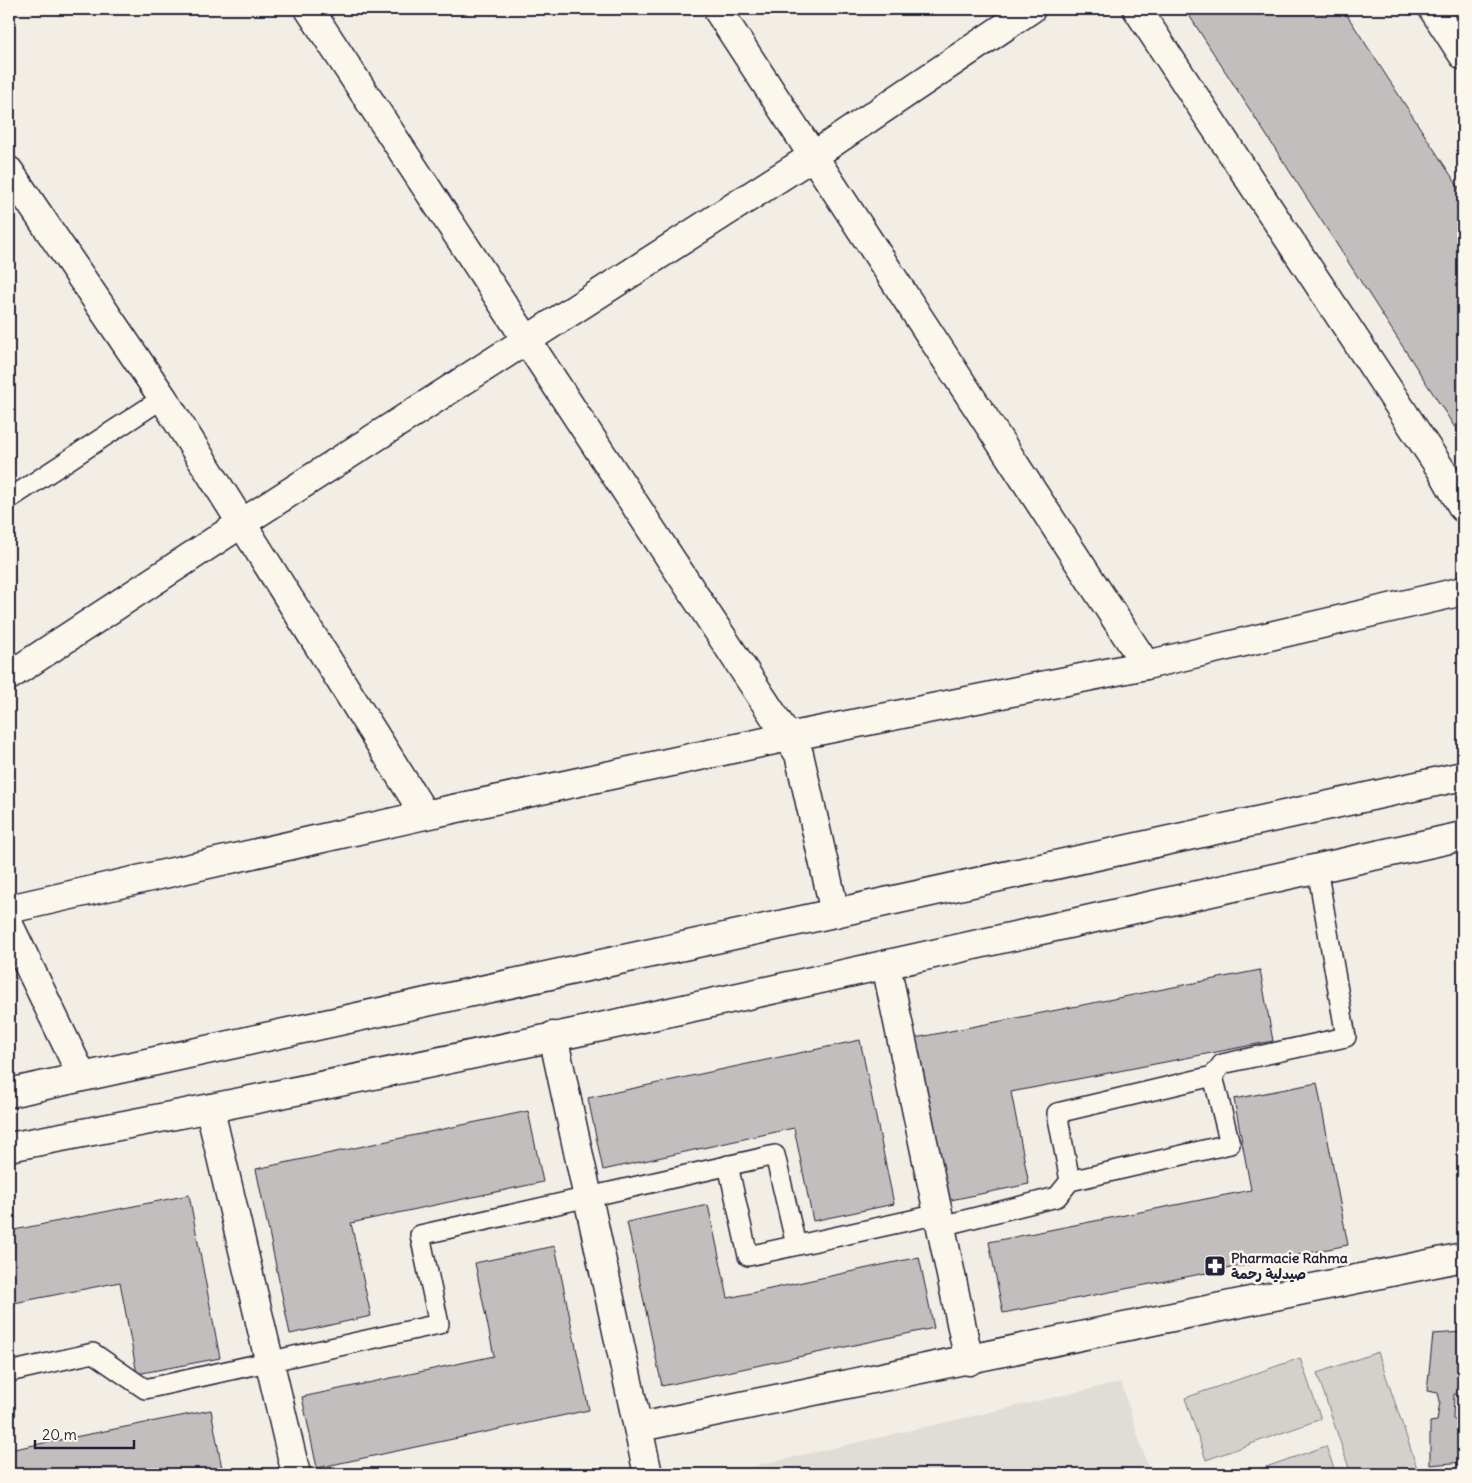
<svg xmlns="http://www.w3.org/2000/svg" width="1472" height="1483" viewBox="0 0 1472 1483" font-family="Delius,'Playpen Sans Arabic',sans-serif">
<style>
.built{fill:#e0dcd6}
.green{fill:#d4d1cc;stroke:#7b7a84}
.building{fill:#c2bebe;stroke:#22223b}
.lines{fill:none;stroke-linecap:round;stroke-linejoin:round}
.service-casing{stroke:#22223b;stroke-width:22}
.minor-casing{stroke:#22223b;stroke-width:31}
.tertiary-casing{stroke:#22223b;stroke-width:31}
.service{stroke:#fbf7ec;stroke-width:19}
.minor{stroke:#fbf7ec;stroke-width:28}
.tertiary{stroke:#fbf7ec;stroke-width:28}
.labels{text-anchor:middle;stroke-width:5;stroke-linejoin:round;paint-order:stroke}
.poi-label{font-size:14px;font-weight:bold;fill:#22223b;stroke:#fbf7ec;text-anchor:start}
</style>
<rect width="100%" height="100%" fill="#f2eee5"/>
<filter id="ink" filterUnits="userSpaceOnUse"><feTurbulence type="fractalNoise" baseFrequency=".02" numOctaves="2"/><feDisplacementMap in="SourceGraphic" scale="10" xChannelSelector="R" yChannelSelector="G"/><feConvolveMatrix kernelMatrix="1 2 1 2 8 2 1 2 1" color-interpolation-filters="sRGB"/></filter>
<g filter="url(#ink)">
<path class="built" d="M 1121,1382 L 1150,1474 L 720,1474 Z"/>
<g class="green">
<path d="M 1378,1352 L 1417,1468 L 1400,1474 L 1351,1474 L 1317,1373 Z"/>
<path d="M 1300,1358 L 1321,1419 L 1206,1460 L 1185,1398 Z"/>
<path d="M 1326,1446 L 1336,1474 L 1246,1474 Z"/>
</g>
<g class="building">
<path d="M 1185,9 L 1343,9 L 1463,194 L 1463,440 Z"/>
<path d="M 1260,970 L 1273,1041 L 1011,1092 L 1029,1184 L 946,1201 L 915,1038 Z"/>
<path d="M 860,1040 L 894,1204 L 813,1221 L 794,1128 L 603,1170 L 588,1098 Z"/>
<path d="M 1317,1083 L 1348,1245 L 1003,1313 L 989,1242 L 1251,1190 L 1234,1099 Z"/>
<path d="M 528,1111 L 543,1182 L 351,1223 L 371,1316 L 290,1334 L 256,1169 Z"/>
<path d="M 189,1195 L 220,1358 L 137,1374 L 120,1282 L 9,1304 L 9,1231 Z"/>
<path d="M 708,1205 L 728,1298 L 919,1257 L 934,1328 L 662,1386 L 627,1222 Z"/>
<path d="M 555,1246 L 589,1410 L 317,1468 L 302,1397 L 494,1356 L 475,1263 Z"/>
<path d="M 1462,1332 L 1463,1394 L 1454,1394 L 1453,1419 L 1461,1423 L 1463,1462 L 1430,1465 L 1430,1422 L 1437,1421 L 1440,1401 L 1438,1393 L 1427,1391 L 1433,1334 Z"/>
<path d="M 211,1410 L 223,1474 L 9,1474 L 9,1450 Z"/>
</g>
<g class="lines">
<g class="service-casing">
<g id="service">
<path d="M 9,499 L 163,398"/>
<path d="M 1213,1076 L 1222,1064 L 1346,1037 L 1317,868"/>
<path d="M 728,1165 L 748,1256 L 939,1214"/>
<path d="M 941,1226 L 1057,1197 L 1070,1181 L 1230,1144 L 1213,1076 L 1057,1113 L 1070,1181"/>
<path d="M 9,1372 L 93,1353 L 145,1389 L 439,1324 L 420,1235 L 775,1155 L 796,1245"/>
</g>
</g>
<g class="minor-casing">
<g id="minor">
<path d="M 309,9 L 799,754 L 835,913"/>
<path d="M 717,9 L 1146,665"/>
<path d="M 1137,9 L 1444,474 L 1463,508"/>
<path d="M 9,171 L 163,398 L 425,815 L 788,737 L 1146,665 L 1463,591"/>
<path d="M 9,676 L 242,523 L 813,156 L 1031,9"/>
<path d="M 9,909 L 425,815"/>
<path d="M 9,925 L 82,1076"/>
<path d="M 886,965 L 969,1361"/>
<path d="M 553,1036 L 648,1474"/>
<path d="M 210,1110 L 296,1474"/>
<path d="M 640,1427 L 1463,1257"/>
</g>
</g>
<g class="tertiary-casing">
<g id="tertiary">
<path d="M 1433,9 L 1463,55"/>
<path d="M 9,1093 L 1463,776"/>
<path d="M 9,1147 C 496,1056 979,943 1463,836"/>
</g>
</g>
<use href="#service" class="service"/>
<use href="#minor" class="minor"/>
<use href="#tertiary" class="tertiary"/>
</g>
</g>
<defs>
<g id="pharmacy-square" transform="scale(1.125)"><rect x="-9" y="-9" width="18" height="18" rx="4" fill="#22223b" stroke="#fbf7ec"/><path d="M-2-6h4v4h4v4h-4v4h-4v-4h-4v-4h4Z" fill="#fff"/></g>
</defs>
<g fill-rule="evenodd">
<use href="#pharmacy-square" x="1215" y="1266"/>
</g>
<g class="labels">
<g class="poi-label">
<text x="1231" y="1263">Pharmacie Rahma<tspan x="1231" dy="16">صيدلية رحمة</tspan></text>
</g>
</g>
<rect width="1472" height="1483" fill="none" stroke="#fbf7ec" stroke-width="30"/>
<rect x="15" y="15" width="1442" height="1453" fill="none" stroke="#22223b" stroke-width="2" filter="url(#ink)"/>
<path d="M35 1440v8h99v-8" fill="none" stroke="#22223b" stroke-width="2.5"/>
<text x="42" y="1440" font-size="15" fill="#22223b" stroke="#fbf7ec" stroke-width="4" paint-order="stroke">20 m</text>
</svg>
